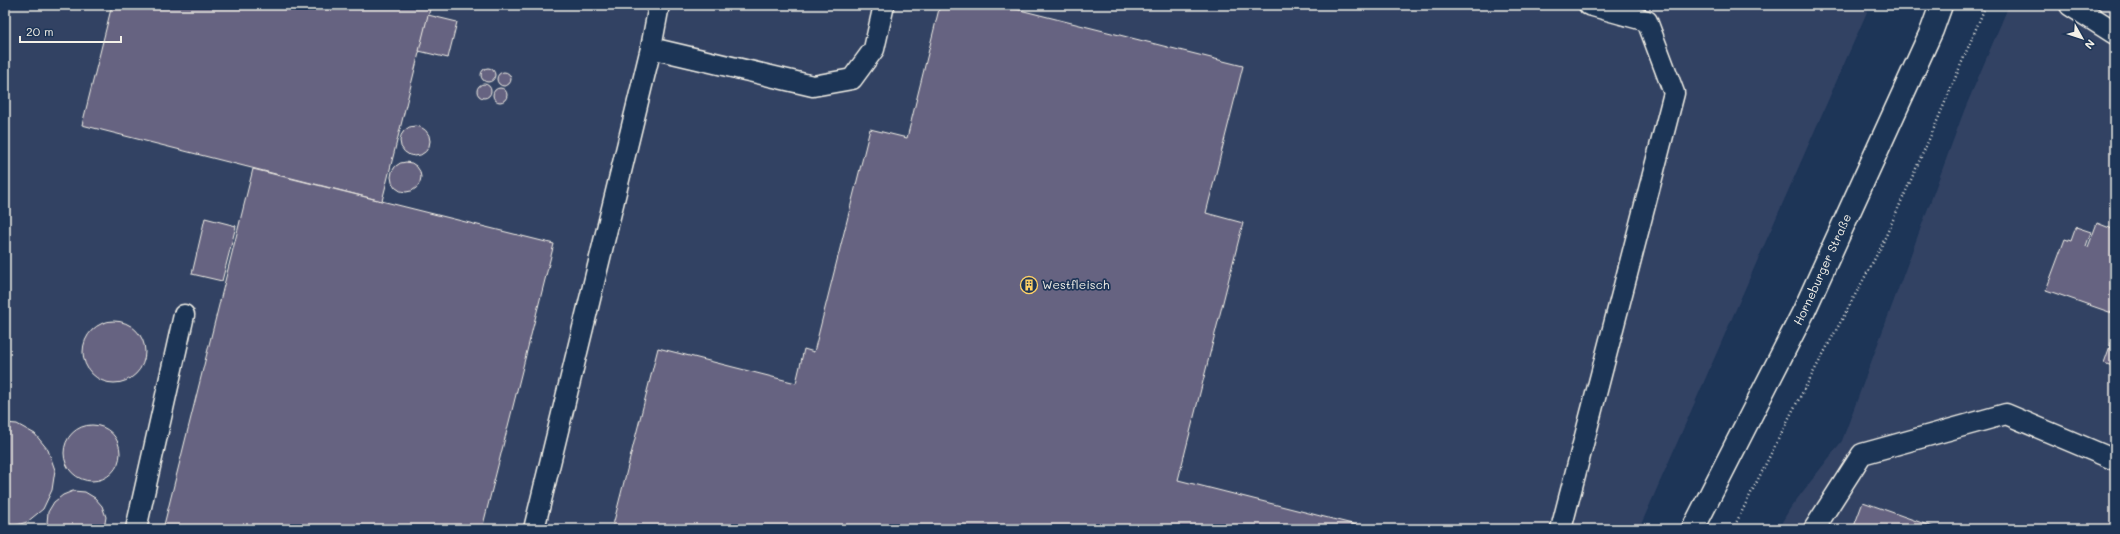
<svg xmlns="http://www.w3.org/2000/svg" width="2120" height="534" viewBox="0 0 2120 534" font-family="Mali,sans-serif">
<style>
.built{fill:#334364}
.building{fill:#666381;stroke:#f4f1e8}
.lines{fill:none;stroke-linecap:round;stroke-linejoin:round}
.service-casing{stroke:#f4f1e8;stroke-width:23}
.minor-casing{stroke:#f4f1e8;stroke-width:25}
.primary-casing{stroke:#f4f1e8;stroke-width:25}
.path{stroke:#f4f1e8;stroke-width:2.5;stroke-dasharray:1 3;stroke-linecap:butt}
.service{stroke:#1d3557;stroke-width:20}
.minor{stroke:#1d3557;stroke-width:22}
.primary{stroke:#1d3557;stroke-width:22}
.labels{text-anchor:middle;stroke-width:3.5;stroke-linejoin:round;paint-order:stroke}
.street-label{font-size:12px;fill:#f4f1e8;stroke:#1d3557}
.poi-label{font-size:12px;fill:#f4f1e8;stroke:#1d3557;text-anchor:start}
</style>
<rect width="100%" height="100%" fill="#1d3557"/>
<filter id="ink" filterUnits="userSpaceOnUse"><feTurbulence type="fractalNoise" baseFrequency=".025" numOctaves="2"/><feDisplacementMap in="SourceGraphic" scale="8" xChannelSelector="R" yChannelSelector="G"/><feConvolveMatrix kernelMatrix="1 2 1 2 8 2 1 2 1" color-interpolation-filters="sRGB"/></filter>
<g filter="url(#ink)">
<g class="built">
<path d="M 5,5 L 1870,5 L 1639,529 L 5,529 Z"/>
<path d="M 2009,5 L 2115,5 L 2115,529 L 1778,529 L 1791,507 L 1842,441 L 1964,111 Z"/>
</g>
<g class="building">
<path d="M 112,5 L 431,5 L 382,201 L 82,125 Z"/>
<path d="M 940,5 L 1000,5 L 1243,66 L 1206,213 L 1243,223 L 1178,480 L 1372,529 L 612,529 L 658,348 L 796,383 L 804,349 L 814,352 L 870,129 L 907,138 Z"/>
<path d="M 428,15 L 457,22 L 448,58 L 419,51 Z"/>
<circle cx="488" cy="75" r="7"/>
<circle cx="504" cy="79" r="7"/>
<circle cx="484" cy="91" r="7"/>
<circle cx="500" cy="95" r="7"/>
<circle cx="415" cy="141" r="15"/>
<circle cx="406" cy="177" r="15"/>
<path d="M 253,169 L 554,244 L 482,529 L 163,529 Z"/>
<path d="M 205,218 L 236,226 L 222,281 L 192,274 Z"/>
<path d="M 2097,223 L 2115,230 L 2115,314 L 2046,290 L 2065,239 L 2071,241 L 2076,227 L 2091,232 L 2086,246 L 2088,247 Z"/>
<circle cx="114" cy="352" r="31"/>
<path d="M 2115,332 L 2115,367 L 2104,363 Z"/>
<path d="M 5,423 L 17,424 L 35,434 L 48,450 L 55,470 L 52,490 L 43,509 L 27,522 L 7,528 L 5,528 Z"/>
<circle cx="92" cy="453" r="28"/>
<path d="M 73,491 L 85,492 L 95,498 L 102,506 L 106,517 L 104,529 L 49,529 L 47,523 L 48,512 L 54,502 L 63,495 Z"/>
<path d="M 1863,502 L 1939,529 L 1853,529 Z"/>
<path d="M 561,526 L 574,529 L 560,529 Z"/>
</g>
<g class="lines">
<g class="service-casing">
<g id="service">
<path d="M 651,48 L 659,5"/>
<path d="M 136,529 L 184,315"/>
<path d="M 534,529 L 651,48 L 813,86 L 852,79 L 874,49 L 884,5"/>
<path d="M 1561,529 L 1674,93 L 1647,21 L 1589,5"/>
<path d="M 1814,529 L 1862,454 L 2006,414 L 2115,460"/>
</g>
</g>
<g class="minor-casing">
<path id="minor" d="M 2071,5 L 2115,33"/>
</g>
<g class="primary-casing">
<g id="primary">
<path id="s1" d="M 1693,529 L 1804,311 L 1932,30 L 1941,5"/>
</g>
</g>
<path class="path" d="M 1733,529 L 1793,410 L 1880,249 L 1935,126 L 1986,5"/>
<use href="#service" class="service"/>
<use href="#minor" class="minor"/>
<use href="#primary" class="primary"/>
</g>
</g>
<defs>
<g id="building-ring" transform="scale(0.9)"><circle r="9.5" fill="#1d3557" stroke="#ffd166" stroke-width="1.5"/><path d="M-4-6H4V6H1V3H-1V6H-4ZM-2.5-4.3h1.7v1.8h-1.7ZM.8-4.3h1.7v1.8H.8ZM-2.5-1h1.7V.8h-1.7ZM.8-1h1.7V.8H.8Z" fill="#ffd166"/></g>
</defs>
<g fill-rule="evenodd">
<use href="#building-ring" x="1029" y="285"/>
</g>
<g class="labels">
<g class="street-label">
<text dy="4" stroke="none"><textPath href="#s1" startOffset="290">Horneburger Straße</textPath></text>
</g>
<g class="poi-label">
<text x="1042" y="289">Westfleisch</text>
</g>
</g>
<rect width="2120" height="534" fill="none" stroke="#1d3557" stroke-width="20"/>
<rect x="10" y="10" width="2100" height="514" fill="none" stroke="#f4f1e8" stroke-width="1.5" filter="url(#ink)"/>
<g transform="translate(2082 38) rotate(129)" stroke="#1d3557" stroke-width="3" paint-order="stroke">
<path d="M0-3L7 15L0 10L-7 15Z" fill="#f4f1e8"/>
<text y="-6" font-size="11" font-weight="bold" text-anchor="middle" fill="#f4f1e8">N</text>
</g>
<path d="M20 36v6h101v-6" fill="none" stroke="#f4f1e8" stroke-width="2"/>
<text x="26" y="36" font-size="12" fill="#f4f1e8" stroke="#1d3557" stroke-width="3" paint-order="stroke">20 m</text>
</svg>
